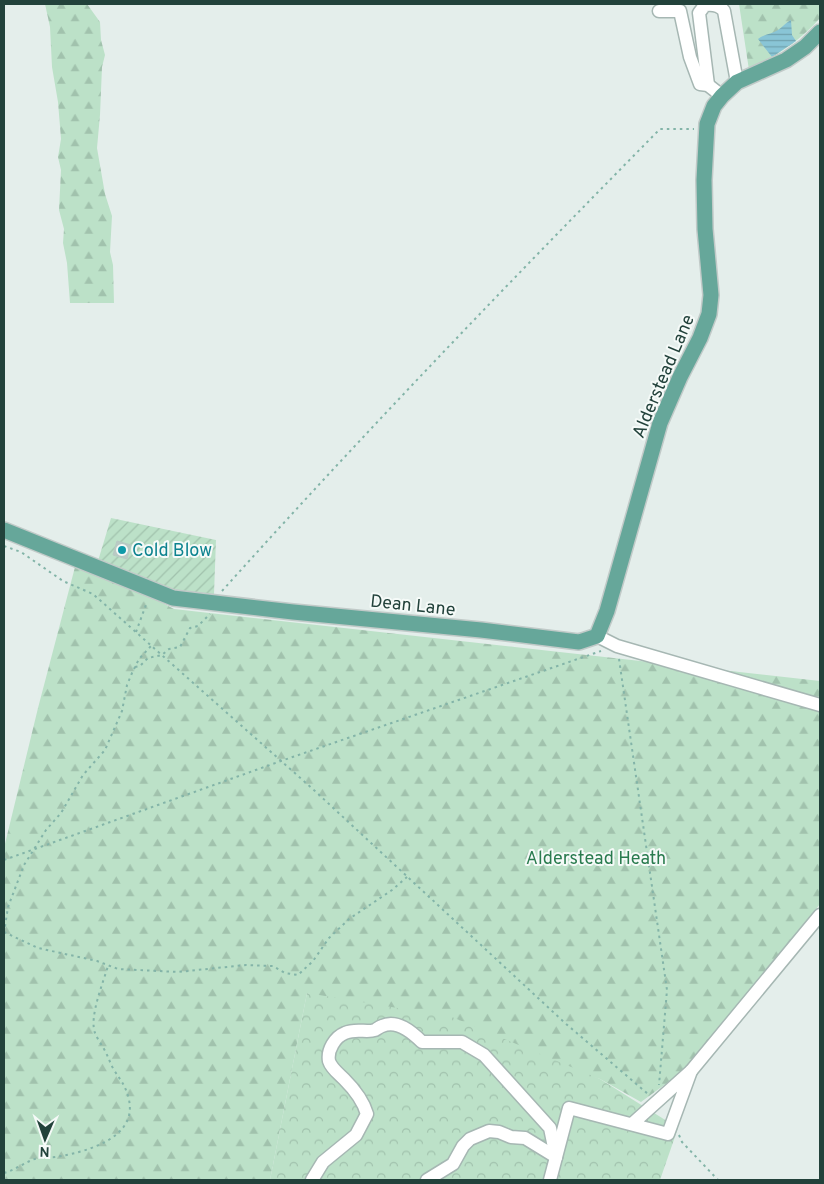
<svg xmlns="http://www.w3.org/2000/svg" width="824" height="1184" viewBox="0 0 824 1184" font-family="Overpass,sans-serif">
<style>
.forest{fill:url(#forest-firs)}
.park{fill:url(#park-crowns)}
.garden{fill:url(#garden-furrows);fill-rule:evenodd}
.water{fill:url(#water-rules)}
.building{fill:#b9cac4;stroke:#b6c9c2}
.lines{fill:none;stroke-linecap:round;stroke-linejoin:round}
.minor-casing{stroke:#a6b7b3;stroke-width:15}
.major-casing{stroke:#c1cac8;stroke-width:18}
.path{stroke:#83b4a8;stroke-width:2;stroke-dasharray:2.5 4;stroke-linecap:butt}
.minor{stroke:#fff;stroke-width:12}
.major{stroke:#66a79a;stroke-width:15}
.culture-dot{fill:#0f9aa8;stroke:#f5faf8;stroke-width:2}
.labels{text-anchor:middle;stroke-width:4;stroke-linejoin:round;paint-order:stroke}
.street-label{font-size:18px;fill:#22423b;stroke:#f5faf8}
.culture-label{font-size:18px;fill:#0d838f;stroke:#f5faf8;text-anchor:start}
.park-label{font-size:18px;fill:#297b4e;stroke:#f5faf8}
</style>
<defs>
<pattern id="forest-firs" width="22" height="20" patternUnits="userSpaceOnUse" patternTransform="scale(1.25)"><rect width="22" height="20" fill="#bce1c8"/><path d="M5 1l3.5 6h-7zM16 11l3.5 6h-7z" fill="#a1c2ad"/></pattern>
<pattern id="park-crowns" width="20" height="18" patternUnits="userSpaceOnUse" patternTransform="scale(1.25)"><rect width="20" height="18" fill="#bce1c8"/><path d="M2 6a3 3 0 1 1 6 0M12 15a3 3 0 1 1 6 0" fill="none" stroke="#a1c2ad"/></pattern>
<pattern id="garden-furrows" width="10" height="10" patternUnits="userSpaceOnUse" patternTransform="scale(1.25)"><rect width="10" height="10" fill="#bce1c8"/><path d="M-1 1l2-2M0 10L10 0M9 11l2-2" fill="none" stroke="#a1c2ad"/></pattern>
<pattern id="water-rules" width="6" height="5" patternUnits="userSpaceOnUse" patternTransform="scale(1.25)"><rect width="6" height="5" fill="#89c5d6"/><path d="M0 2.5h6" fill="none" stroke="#70a2af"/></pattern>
</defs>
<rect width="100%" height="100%" fill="#e4eeeb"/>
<g class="forest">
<path d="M 45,4 L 87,4 L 100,22 L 101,40 L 105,55 L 102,67 L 100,115 L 97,148 L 105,194 L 112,216 L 110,252 L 113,265 L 114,303 L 70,303 L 67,263 L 63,243 L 64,229 L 59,210 L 61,170 L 58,157 L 61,139 L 58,102 L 52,67 L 50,27 Z"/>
<path d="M 739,4 L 820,4 L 820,18 C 799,42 777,55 749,70 Z"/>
<path d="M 86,563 L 174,609 L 820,681 L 820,904 L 682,1072 L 641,1102 L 600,1079 L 307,993 L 270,1180 L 4,1180 L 4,848 L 38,708 L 75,567 Z"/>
</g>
<path class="park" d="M 307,993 L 452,1017 L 600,1079 L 678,1128 L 660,1180 L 270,1180 Z"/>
<path class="garden" d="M 111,518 L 216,540 L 214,594 L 206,599 L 117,572 L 98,561 ZM 117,541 L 131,545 L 127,559 L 113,555 Z"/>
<path class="water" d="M 791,20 L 792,35 L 796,41 L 772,57 L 758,39 C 764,34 772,34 778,30 C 783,27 785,23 791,20 Z"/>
<path class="building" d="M 117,541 L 131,545 L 127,559 L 113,555 Z"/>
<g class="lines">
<g class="minor-casing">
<g id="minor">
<path d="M 659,11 L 680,11 L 690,57 L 700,84 L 708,85 L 722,96"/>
<path d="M 708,85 L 699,13 L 705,5 C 712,4 719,4 724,11 L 737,82"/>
<path d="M 597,636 L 617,646 L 820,705"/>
<path d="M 691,1071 L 820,915"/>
<path d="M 312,1180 L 323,1162 L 356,1135 L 367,1114 C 363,1100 354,1089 344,1079 C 339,1074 331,1068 329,1061 C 327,1050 335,1037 345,1033 C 356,1028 367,1033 375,1030 C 377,1029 379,1027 382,1026 C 397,1019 412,1032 422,1042 L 462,1042 L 484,1055 L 550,1128 L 556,1157"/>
<path d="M 427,1180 L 453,1164 L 463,1146 L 470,1139 L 489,1131 L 499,1132 L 511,1137 L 525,1138 L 556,1157"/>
<path d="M 550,1180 L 569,1108 L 668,1134 L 691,1071 L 632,1124"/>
</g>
</g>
<g class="major-casing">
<path id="major" d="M 4,530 L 173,598 L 293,612 L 481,630 L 579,642 L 597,636 L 607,611 L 660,423 L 680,377 L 700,338 L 709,314 L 711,295 L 705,229 L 704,180 L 707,124 L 714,106 L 722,96 L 737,82 L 786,60 L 805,47 L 820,32"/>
</g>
<g class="path">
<path d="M 4,546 L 21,552 L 63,581 L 93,594 L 315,791 L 565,1023 L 648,1094"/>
<path d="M 222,591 C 364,433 511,280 660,129 L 694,129"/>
<path d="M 136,632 L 147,602"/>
<path d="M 619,659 L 667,990 L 659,1085"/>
<path d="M 135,667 L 140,666 L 148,658 L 162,655 L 169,649 L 180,647 L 190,628 L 198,626 L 210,614"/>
<path d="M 4,860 L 281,761 L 601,651"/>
<path d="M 4,932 L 38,948 L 97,961 L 118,969 L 178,972 L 246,965 L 273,966 L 285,973 L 298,975 L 313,961 L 329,938 L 349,919 L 392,890 L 407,877"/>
<path d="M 4,933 L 8,907 L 24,865 L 46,830 L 61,813 L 83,775 L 105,750 L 122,711 L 127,685 L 132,673 L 139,659 L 151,646"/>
<path d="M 679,1135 L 682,1142 L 718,1180"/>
<path d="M 4,1173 C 16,1170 26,1161 38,1158 C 46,1157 54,1158 61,1156 C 89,1151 137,1137 129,1100 C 126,1086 121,1081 114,1070 C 110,1063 108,1056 104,1049 C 101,1044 97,1038 95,1033 C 89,1017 103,983 108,966"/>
</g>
<use href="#minor" class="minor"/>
<use href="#major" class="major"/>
</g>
<circle class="culture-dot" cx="122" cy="550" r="5"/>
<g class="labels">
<g class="street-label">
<text transform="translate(663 376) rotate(-67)" y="6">Alderstead Lane</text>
<text transform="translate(413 605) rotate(6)" y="6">Dean Lane</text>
</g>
<g class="culture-label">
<text x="132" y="556">Cold Blow</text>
</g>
<g class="park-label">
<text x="596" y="864">Alderstead Heath</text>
</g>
</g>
<rect width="824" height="1184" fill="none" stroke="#22423b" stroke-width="10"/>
<g transform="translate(45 1139) rotate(182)" stroke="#f5faf8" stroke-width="4" paint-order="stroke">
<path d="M0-4L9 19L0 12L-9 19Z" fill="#22423b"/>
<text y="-8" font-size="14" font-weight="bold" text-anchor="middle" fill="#22423b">N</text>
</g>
</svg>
